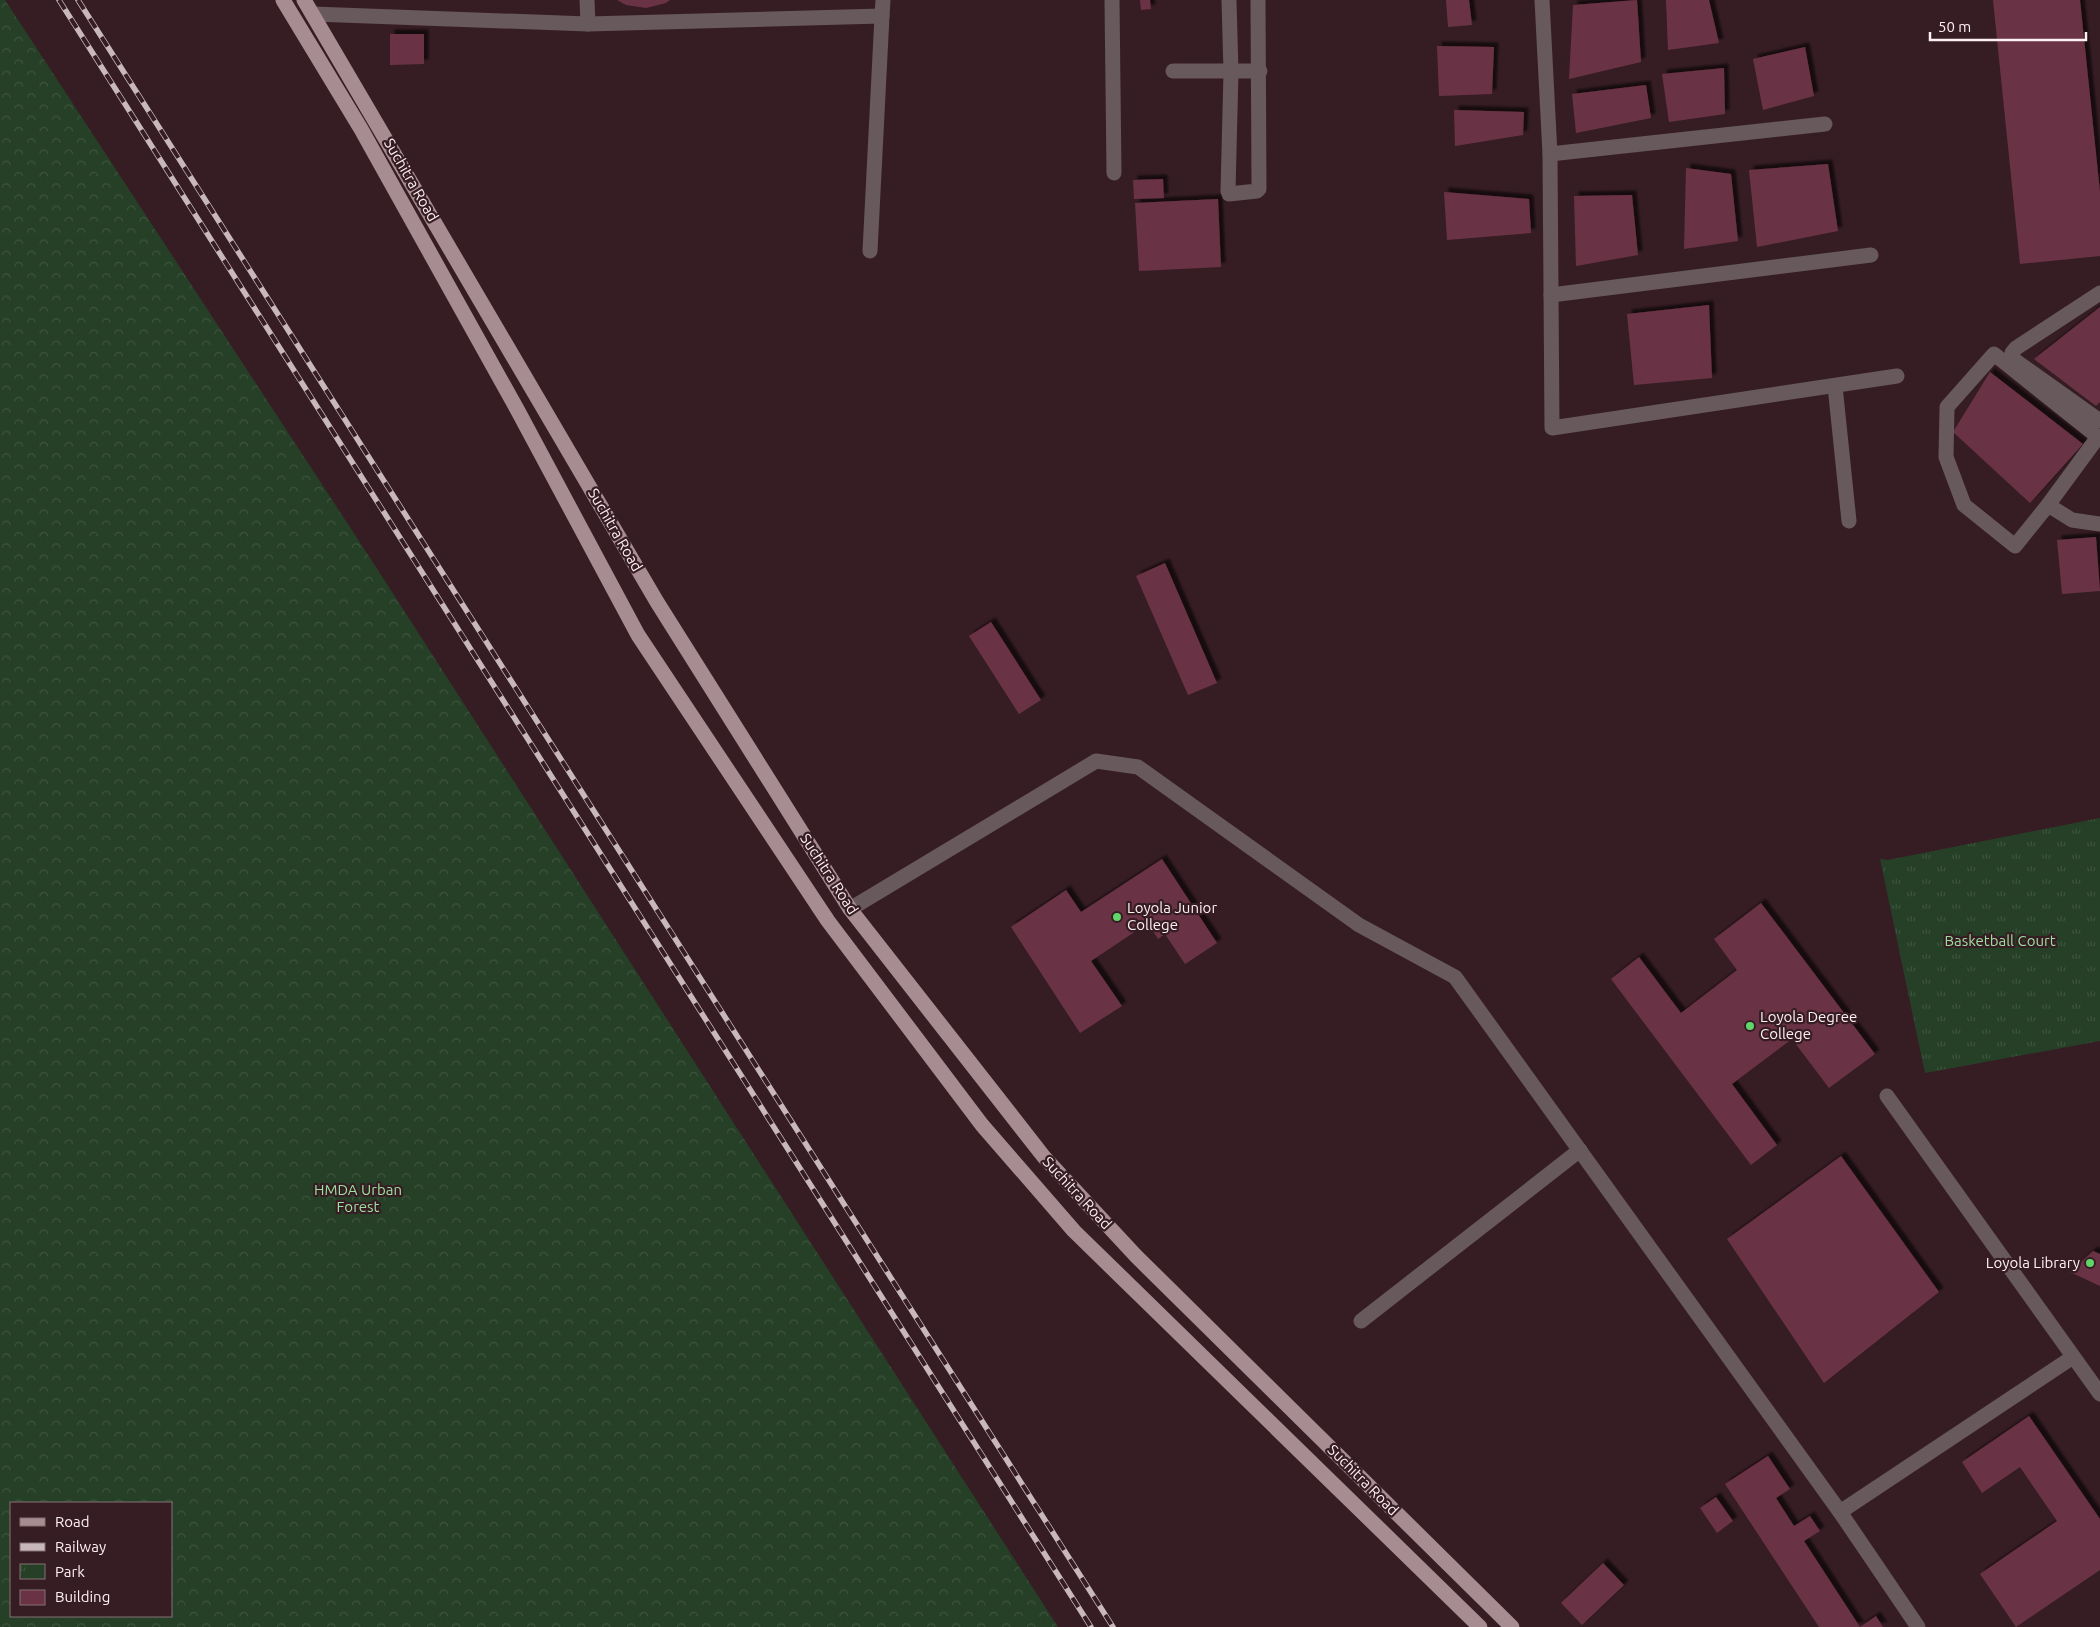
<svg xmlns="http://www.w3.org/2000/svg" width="2100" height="1627" viewBox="0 0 2100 1627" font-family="Ubuntu,sans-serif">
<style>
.forest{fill:url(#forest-crowns);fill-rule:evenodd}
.park{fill:url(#park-tufts)}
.building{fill:#6a3345;filter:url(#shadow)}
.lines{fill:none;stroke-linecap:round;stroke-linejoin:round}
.minor{stroke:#67595c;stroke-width:15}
.major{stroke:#a78c92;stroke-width:15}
.rail-casing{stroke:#c8b7bb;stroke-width:5.5}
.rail{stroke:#361d24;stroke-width:4;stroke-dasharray:11;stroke-linecap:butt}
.poi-dot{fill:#61d46a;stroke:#361d24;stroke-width:2}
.labels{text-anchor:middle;stroke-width:4.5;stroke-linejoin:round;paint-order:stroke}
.street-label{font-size:15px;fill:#fef0f3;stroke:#361d24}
.poi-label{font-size:15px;fill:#fef0f3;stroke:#361d24;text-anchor:start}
.park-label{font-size:15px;fill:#9ee09f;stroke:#361d24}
</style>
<defs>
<pattern id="forest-crowns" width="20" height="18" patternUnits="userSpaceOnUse" patternTransform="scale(1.25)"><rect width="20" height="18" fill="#264027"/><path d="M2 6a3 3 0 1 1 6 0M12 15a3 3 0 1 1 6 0" fill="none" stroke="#3c533c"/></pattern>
<pattern id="park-tufts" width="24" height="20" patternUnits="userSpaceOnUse" patternTransform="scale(1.25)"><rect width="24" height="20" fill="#264027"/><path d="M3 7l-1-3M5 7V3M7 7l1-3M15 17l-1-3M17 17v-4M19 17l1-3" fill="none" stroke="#3c533c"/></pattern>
<filter id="shadow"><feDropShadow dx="4.5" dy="-4.5" stdDeviation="1" flood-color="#0009"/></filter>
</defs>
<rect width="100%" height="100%" fill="#361d24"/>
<path class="forest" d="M 0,0 L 5,0 L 372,561 L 1058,1627 L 0,1627 ZM 11,1503 L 171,1503 L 171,1616 L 11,1616 Z"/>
<path class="park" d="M 2100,818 L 2100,1041 L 1925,1073 L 1880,859 L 1888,860 Z"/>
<g class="building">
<path d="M 617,0 L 670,0 L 666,3 L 646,8 L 626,5 Z"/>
<path d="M 1140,0 L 1150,0 L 1151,9 L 1141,10 Z"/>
<path d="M 1446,0 L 1469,0 L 1472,25 L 1448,27 Z"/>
<path d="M 1637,0 L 1641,62 L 1569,79 L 1573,5 Z"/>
<path d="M 1666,0 L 1709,0 L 1719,43 L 1668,50 Z"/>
<path d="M 1993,0 L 2080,0 L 2100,192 L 2100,256 L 2020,264 Z"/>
<path d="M 390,34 L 424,34 L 424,64 L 390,65 Z"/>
<path d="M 1437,46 L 1494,47 L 1492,94 L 1439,96 Z"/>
<path d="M 1805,47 L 1814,96 L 1763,110 L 1753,59 Z"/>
<path d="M 1724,68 L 1725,114 L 1669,122 L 1662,74 Z"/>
<path d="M 1646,85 L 1651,118 L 1576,133 L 1572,94 Z"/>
<path d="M 1454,110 L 1524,112 L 1523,135 L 1455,146 Z"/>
<path d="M 1828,164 L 1838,231 L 1757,247 L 1749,170 Z"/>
<path d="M 1686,168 L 1731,174 L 1738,241 L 1684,249 Z"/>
<path d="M 1163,179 L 1164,198 L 1134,199 L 1133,180 Z"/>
<path d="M 1444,192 L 1529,199 L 1531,233 L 1447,240 Z"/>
<path d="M 1632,195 L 1638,255 L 1576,266 L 1574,196 Z"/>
<path d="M 1218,199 L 1221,267 L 1139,271 L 1135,203 Z"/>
<path d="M 1709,305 L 1712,378 L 1634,385 L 1627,314 Z"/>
<path d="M 2100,307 L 2100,402 L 2096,406 L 2034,359 Z"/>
<path d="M 1990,372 L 2083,444 L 2030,503 L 1953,432 Z"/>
<path d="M 2096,537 L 2100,591 L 2062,594 L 2057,540 Z"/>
<path d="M 1165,563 L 1217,683 L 1188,695 L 1136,576 Z"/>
<path d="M 991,622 L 1041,700 L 1019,714 L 969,636 Z"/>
<path d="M 1162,859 L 1217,943 L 1185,964 L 1165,934 L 1158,939 L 1148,923 L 1091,961 L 1122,1006 L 1080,1033 L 1011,927 L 1066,890 L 1081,912 Z"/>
<path d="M 1761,903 L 1875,1054 L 1829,1088 L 1792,1039 L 1732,1084 L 1777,1145 L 1751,1165 L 1611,979 L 1639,957 L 1681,1013 L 1737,970 L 1714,939 Z"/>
<path d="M 1841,1156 L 1939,1292 L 1824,1383 L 1727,1239 Z"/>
<path d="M 2093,1251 L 2100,1254 L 2100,1286 L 2070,1272 Z"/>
<path d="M 2029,1416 L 2100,1519 L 2100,1570 L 2016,1627 L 1980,1574 L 2057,1521 L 2020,1467 L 1982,1493 L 1962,1462 Z"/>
<path d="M 1768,1456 L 1790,1489 L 1776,1498 L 1794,1526 L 1810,1516 L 1820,1531 L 1804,1541 L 1860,1627 L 1876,1616 L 1883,1627 L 1819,1627 L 1725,1484 Z"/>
<path d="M 1716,1497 L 1733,1521 L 1717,1533 L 1700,1508 Z"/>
<path d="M 1603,1563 L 1624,1585 L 1582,1625 L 1561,1603 Z"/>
</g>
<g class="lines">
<g class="minor">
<path d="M 587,0 L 588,24"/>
<path d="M 1112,0 L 1114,173"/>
<path d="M 1229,0 L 1231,72 L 1228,191 L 1229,194 L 1257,191 L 1259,189 L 1258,0"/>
<path d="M 1542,0 L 1550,154 L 1552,428 L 1897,376"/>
<path d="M 313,14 L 588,24 L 882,16 L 870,251"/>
<path d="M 882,16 L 883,0"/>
<path d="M 1173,71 L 1260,71"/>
<path d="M 1550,154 L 1825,124"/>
<path d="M 2100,293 L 2016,348 L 2012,353 L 2013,359 L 2100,421"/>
<path d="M 1551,295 L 1871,255"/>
<path d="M 1835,386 L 1849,521"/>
<path d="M 2048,505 L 2015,546 L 1964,505 L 1946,457 L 1947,407 L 1994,354 L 2098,437 L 2048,505 L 2072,520 L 2100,524"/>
<path d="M 850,909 L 1096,761 L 1138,767 L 1359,925 L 1455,977 L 1840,1512 L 1918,1627"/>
<path d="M 1887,1096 L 2100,1394"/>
<path d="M 1361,1321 L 1580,1150"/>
<path d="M 1840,1512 L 2073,1357"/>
</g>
<g class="major">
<path d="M 283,0 L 361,129 L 518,411 L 638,635 L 828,921 L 982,1125 L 1074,1231 L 1480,1627"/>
<path d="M 304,0 L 657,602 L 850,909 L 1044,1157 L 1136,1256 L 1512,1627"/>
</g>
<g class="rail-casing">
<g id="rail">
<path d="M 59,0 L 1091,1627"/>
<path d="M 78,0 L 1113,1627"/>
</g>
</g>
<use href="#rail" class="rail"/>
</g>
<g class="poi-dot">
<circle cx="1117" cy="917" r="5"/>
<circle cx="1750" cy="1026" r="5"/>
<circle cx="2090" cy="1263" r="5"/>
</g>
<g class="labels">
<g class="street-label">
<text transform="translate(411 180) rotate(60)" y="5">Suchitra Road</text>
<text transform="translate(615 530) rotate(60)" y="5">Suchitra Road</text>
<text transform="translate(829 874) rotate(57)" y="5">Suchitra Road</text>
<text transform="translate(1077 1193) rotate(47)" y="5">Suchitra Road</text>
<text transform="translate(1363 1480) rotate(45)" y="5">Suchitra Road</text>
</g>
<g class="poi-label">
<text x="1127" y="913">Loyola Junior<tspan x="1127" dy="17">College</tspan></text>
<text x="1760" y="1022">Loyola Degree<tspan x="1760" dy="17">College</tspan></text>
<text x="2080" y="1268" text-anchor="end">Loyola Library</text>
</g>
<g class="park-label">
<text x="2000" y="946">Basketball Court</text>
<text x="358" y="1195">HMDA Urban<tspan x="358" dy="17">Forest</tspan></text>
</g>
</g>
<rect x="10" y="1502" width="162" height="115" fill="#361d24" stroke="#867177"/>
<rect x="20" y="1518" width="25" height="8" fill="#a78c92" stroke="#867177"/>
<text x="55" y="1527" font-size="15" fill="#fef0f3">Road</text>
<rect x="20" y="1543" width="25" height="8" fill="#c8b7bb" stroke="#867177"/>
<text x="55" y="1552" font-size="15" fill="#fef0f3">Railway</text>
<rect x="20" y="1564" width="25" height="15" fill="url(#park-tufts)" stroke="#867177"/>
<text x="55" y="1577" font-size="15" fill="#fef0f3">Park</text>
<rect x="20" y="1590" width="25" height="15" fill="#6a3345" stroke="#867177"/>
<text x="55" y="1602" font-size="15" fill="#fef0f3">Building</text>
<path d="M1930 32v8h156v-8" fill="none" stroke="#fef0f3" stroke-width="2.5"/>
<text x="1938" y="32" font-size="15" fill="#fef0f3" stroke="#361d24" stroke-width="4" paint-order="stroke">50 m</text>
</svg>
